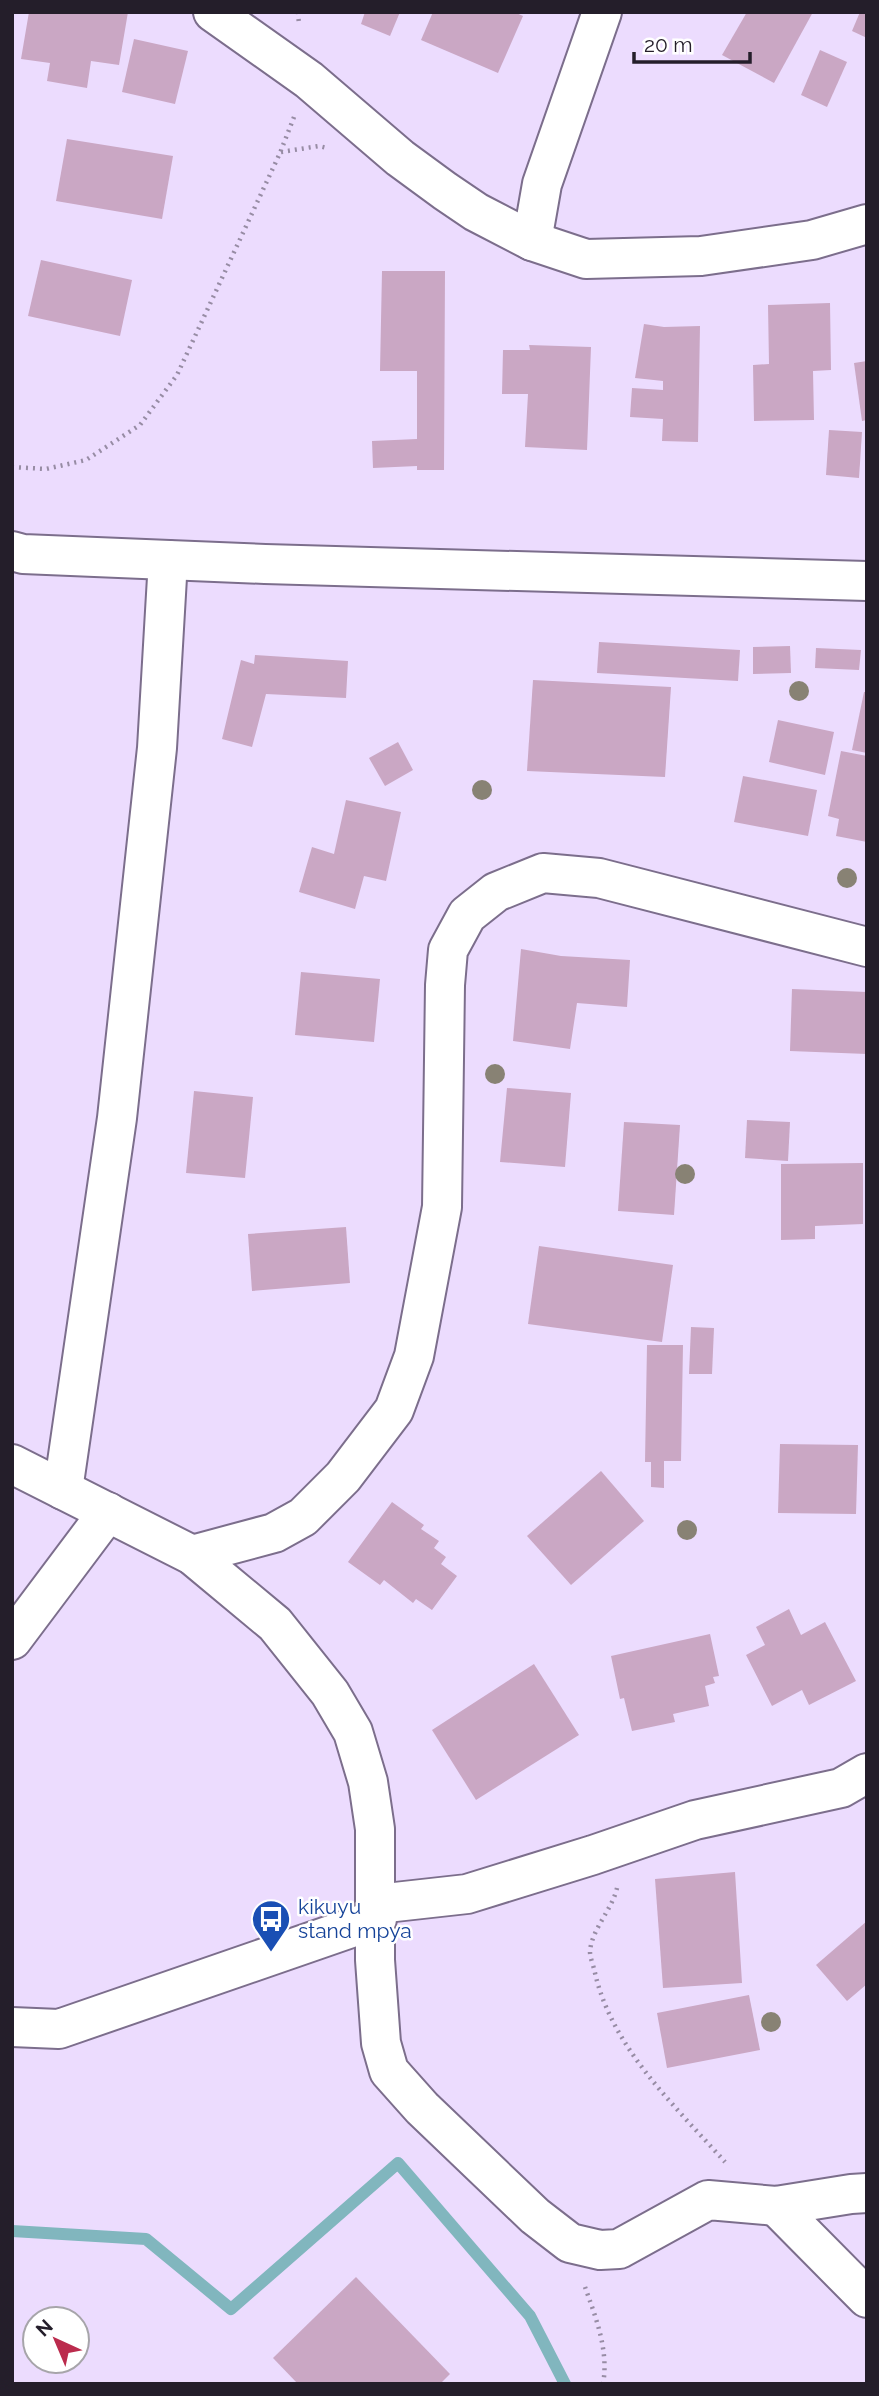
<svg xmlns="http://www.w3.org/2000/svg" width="879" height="2396" viewBox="0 0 879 2396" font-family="Raleway,sans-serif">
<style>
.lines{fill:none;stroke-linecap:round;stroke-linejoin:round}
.stream{stroke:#81b6be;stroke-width:12}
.building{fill:#caa7c4}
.minor-casing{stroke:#7c6e8c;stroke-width:42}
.path{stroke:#978ca4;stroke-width:4.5;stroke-dasharray:2 5;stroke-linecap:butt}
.minor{stroke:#fff;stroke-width:38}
.tree{fill:#888274}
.labels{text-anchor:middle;stroke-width:5;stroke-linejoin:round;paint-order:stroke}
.transit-label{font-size:21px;fill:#164399;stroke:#fff;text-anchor:start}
</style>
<rect width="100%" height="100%" fill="#ecdcfe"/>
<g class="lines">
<path class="stream" d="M 12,2231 L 146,2239 L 231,2309 L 398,2163 L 530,2316 L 565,2384"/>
</g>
<g class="building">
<path d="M 29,12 L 128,12 L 119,65 L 91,61 L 87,88 L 47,81 L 50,63 L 21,59 Z"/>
<path d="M 365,12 L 400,12 L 390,36 L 361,24 Z"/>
<path d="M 433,12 L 514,12 L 523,16 L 498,73 L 421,40 Z"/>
<path d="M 747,12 L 813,12 L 774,83 L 722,55 Z"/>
<path d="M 860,12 L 867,12 L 867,38 L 852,31 Z"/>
<path d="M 134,39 L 188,51 L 175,104 L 122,92 Z"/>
<path d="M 820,50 L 847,62 L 827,107 L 801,95 Z"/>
<path d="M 67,139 L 173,156 L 162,219 L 56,201 Z"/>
<path d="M 41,260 L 132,280 L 120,336 L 28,316 Z"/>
<path d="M 382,271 L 445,271 L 444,470 L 417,470 L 417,466 L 373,468 L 372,441 L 417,439 L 417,371 L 380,371 Z"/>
<path d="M 830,303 L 831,370 L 813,371 L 814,420 L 754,421 L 753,365 L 769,364 L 768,305 Z"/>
<path d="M 644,324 L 664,327 L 700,326 L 698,442 L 662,441 L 663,419 L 630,417 L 632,388 L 663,390 L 663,381 L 635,378 Z"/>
<path d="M 529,345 L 591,347 L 587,450 L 525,447 L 528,394 L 502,394 L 503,350 L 530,350 Z"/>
<path d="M 867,361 L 867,420 L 862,421 L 854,363 Z"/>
<path d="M 829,430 L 862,432 L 859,478 L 826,475 Z"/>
<path d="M 599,642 L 740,650 L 738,681 L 597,673 Z"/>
<path d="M 790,646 L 791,673 L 753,674 L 753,647 Z"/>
<path d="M 816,648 L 861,650 L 859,670 L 815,668 Z"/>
<path d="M 255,655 L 348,661 L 346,698 L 266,694 L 252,747 L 222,739 L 241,660 L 254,664 Z"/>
<path d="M 533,680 L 671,687 L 665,777 L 527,771 Z"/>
<path d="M 864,692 L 867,692 L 867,753 L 852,750 Z"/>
<path d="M 778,720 L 834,732 L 825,775 L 769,762 Z"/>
<path d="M 398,742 L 413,770 L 385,786 L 369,758 Z"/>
<path d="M 841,751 L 867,756 L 867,842 L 836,836 L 839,819 L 828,816 Z"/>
<path d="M 743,776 L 817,790 L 808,836 L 734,822 Z"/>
<path d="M 346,800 L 401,812 L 386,881 L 364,876 L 355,909 L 299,892 L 312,847 L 334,854 Z"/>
<path d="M 521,949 L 561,956 L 630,960 L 627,1007 L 577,1003 L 570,1049 L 513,1041 Z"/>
<path d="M 301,972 L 380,979 L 374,1042 L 295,1035 Z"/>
<path d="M 792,989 L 867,992 L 867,1054 L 790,1051 Z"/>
<path d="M 507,1088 L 571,1093 L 565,1167 L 500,1162 Z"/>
<path d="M 194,1091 L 253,1097 L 245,1178 L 186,1173 Z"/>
<path d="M 747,1120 L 790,1122 L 788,1161 L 745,1158 Z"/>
<path d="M 624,1122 L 680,1125 L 674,1215 L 618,1211 Z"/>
<path d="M 863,1163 L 863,1224 L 815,1226 L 815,1239 L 781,1240 L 781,1164 Z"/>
<path d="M 346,1227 L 350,1283 L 252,1291 L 248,1234 Z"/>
<path d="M 539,1246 L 673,1265 L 662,1342 L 528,1324 Z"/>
<path d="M 691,1327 L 714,1328 L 712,1374 L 689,1374 Z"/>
<path d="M 647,1345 L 683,1345 L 681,1461 L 664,1461 L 664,1488 L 651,1487 L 651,1462 L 645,1462 Z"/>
<path d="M 780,1444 L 858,1445 L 856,1514 L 778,1513 Z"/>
<path d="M 601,1471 L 644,1521 L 571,1585 L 527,1536 Z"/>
<path d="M 392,1502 L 424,1525 L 421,1529 L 439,1541 L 434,1548 L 446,1557 L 441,1564 L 457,1576 L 432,1610 L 416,1599 L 413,1603 L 384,1580 L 380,1585 L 348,1562 Z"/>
<path d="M 789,1609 L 801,1635 L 825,1622 L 856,1681 L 809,1705 L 802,1690 L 772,1706 L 746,1655 L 765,1645 L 756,1627 Z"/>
<path d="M 710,1634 L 719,1676 L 713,1677 L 715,1683 L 705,1686 L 709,1706 L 673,1714 L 675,1722 L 632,1731 L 624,1698 L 620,1699 L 611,1656 Z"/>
<path d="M 534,1664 L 579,1735 L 476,1800 L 432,1730 Z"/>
<path d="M 735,1872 L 742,1983 L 663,1988 L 655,1879 Z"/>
<path d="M 867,1921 L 867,1984 L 847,2001 L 816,1965 Z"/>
<path d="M 749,1995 L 760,2050 L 667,2068 L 657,2013 Z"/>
<path d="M 356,2277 L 450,2374 L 440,2384 L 298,2384 L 273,2358 Z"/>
</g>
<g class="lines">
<g class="minor-casing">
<g id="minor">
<path d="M 213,12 L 309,80 L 400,158 L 445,191 L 476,212 L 532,241 L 586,259 L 701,256 L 812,240 L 867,224"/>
<path d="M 532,241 L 542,184 L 602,12"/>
<path d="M 12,551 L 23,554 L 265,564 L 867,581"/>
<path d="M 12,1464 L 192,1555 L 275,1624 L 330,1693 L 353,1732 L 368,1782 L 375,1829 L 375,1960 L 381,2043 L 389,2071 L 422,2108 L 535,2216 L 570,2243 L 600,2250 L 619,2249 L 708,2200 L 776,2206 L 851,2194 L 867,2193"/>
<path d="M 63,1490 L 117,1118 L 157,748 L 168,560"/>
<path d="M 192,1555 L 274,1533 L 303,1517 L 343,1477 L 394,1410 L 414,1356 L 442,1207 L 445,985 L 448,950 L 467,915 L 496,892 L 543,873 L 599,878 L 867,947"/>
<path d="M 12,1640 L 108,1512"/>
<path d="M 377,1904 L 467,1894 L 593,1855 L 695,1820 L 841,1788 L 867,1773"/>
<path d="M 12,2027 L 59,2029 L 377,1919"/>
<path d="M 776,2206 L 867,2298"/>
</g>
</g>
<g class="path">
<path d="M 298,12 L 299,25"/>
<path d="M 281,152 L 319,146 L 327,148"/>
<path d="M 12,467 L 46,469 L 86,460 L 140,425 L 177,375 L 280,153 L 294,117"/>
<path d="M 617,1888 C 612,1910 591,1930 590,1952 C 590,1958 594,1967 595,1973 C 612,2048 675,2106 725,2162"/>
<path d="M 585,2287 C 596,2318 609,2351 603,2384"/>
</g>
<use href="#minor" class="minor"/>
</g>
<g class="tree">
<circle cx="799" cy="691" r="10"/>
<circle cx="482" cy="790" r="10"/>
<circle cx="847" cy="878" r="10"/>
<circle cx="495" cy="1074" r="10"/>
<circle cx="685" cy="1174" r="10"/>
<circle cx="687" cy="1530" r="10"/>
<circle cx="771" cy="2022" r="10"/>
</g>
<defs>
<g id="bus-pin" transform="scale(2.0125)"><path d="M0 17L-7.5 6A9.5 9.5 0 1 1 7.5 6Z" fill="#1a4fb4" stroke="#fff"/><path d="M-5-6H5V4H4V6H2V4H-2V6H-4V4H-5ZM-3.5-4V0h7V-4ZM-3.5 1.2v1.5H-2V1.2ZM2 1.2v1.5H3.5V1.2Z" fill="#fff"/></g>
</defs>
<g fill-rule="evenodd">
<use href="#bus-pin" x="271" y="1919"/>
</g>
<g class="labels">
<g class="transit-label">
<text x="298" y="1914">kikuyu<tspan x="298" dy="24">stand mpya</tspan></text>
</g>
</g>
<rect width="879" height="2396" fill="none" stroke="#241e2a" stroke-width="28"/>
<g transform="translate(56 2340) rotate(316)"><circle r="33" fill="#ffffff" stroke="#a7a5aa" stroke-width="2"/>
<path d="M0-5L12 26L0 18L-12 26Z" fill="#bb2b4d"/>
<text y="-10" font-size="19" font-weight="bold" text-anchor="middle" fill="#241e2a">N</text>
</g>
<path d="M634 52v10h116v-10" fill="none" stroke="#241e2a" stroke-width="3.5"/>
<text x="644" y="52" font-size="21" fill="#241e2a" stroke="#ffffff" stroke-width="5" paint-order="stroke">20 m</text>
</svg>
